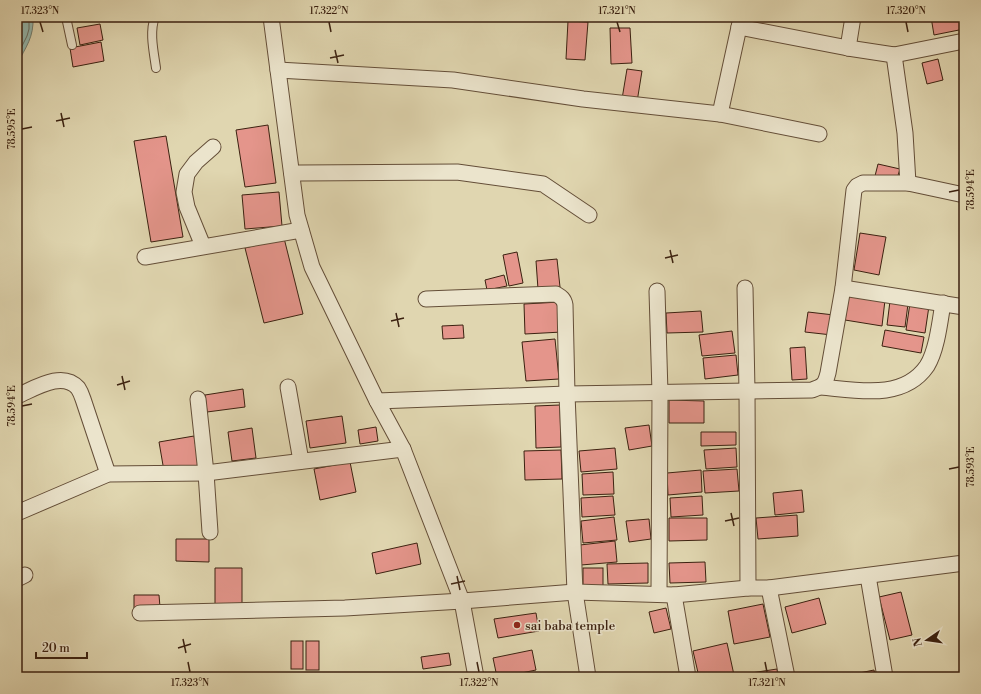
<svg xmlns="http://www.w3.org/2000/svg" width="981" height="694" viewBox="0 0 981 694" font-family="'Libre Bodoni',serif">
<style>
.water{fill:#94b9af;stroke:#707c6f}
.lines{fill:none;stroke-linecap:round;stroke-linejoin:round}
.shore{stroke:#686d60;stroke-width:1}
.building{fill:#e4958b;stroke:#3b2110}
.lane-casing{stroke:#644e38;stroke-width:10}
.street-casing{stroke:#644e38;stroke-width:17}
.lane{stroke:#ebe4cc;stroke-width:8}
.street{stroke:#ebe4cc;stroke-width:15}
.ticks{fill:none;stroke:#3b2110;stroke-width:1.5}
.poi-dot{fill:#8f2418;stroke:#ebe4cc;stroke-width:1.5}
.labels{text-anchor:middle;stroke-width:3;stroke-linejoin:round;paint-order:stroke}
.poi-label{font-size:13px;fill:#3b2110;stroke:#ebe4cc;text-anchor:start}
.neatline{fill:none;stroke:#3b2110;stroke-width:1.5}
.ticks-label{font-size:10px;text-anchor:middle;fill:#3b2110}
</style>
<rect width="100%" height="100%" fill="#e0d6b0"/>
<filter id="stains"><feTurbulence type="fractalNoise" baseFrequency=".005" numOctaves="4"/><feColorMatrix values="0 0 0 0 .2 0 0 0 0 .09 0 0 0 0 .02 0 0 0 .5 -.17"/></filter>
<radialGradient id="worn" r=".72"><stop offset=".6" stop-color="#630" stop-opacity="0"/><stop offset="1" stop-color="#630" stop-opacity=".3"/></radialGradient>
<path class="water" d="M 17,17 L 33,17 C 34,37 26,47 17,64 Z"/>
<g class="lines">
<path class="shore" d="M 17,56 L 27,36 L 29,29 L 29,17"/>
</g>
<g class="building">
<path d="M 931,17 L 964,17 L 964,29 L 934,35 Z"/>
<path d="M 568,21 L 588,22 L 585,60 L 566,59 Z"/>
<path d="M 100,24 L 103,40 L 80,45 L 77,28 Z"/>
<path d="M 610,28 L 630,28 L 632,63 L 611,64 Z"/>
<path d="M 101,42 L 104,61 L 73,67 L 70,48 Z"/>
<path d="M 938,59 L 943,80 L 927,84 L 922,63 Z"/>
<path d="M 627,69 L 642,71 L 637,102 L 622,99 Z"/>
<path d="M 268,125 L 276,183 L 245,187 L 236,130 Z"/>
<path d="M 166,136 L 183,237 L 151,242 L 134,141 Z"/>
<path d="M 878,164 L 900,169 L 896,182 L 875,176 Z"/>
<path d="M 279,192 L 282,226 L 245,229 L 242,195 Z"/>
<path d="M 860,233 L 886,237 L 879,275 L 854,270 Z"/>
<path d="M 284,238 L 303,314 L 264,323 L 245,248 Z"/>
<path d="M 517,252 L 523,283 L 509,286 L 503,255 Z"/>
<path d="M 557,259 L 560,287 L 538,289 L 536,261 Z"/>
<path d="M 504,275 L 507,286 L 487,290 L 485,280 Z"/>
<path d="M 849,295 L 885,300 L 882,326 L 845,320 Z"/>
<path d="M 890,301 L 908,304 L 905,327 L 887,325 Z"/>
<path d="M 560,302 L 562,332 L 525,334 L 524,304 Z"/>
<path d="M 910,303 L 929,306 L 925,333 L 906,330 Z"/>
<path d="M 701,311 L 703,332 L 667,333 L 666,313 Z"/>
<path d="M 808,312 L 834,315 L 832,335 L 805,332 Z"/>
<path d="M 463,325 L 464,338 L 443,339 L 442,326 Z"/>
<path d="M 885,330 L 924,337 L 921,353 L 882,346 Z"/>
<path d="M 732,331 L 735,353 L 702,356 L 699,335 Z"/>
<path d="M 555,339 L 559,379 L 526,381 L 522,342 Z"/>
<path d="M 805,347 L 807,379 L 792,380 L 790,348 Z"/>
<path d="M 736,355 L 738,375 L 705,379 L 703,358 Z"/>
<path d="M 243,389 L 245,407 L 207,412 L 205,395 Z"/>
<path d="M 669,400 L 704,401 L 704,423 L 669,423 Z"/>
<path d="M 560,405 L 561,447 L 536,448 L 535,406 Z"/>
<path d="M 342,416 L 346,443 L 310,448 L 306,421 Z"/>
<path d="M 649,425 L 652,446 L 629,450 L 625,428 Z"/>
<path d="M 376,427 L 378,441 L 360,444 L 358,430 Z"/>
<path d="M 252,428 L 256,458 L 232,461 L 228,432 Z"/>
<path d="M 701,432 L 736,432 L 736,445 L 701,446 Z"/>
<path d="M 194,436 L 199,465 L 164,471 L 159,442 Z"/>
<path d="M 615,448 L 617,469 L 581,472 L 579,451 Z"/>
<path d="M 736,448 L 737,467 L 706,469 L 704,450 Z"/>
<path d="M 561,450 L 562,479 L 525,480 L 524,451 Z"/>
<path d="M 350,462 L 356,492 L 320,500 L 314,469 Z"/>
<path d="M 737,469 L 739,491 L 705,493 L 703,471 Z"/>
<path d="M 701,470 L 702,492 L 668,495 L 667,473 Z"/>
<path d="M 613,472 L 614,494 L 583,495 L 582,474 Z"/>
<path d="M 802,490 L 804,512 L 775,515 L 773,493 Z"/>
<path d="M 613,496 L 615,515 L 582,517 L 581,498 Z"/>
<path d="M 702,496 L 703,515 L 671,517 L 670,498 Z"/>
<path d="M 797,515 L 798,536 L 758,539 L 756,518 Z"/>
<path d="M 614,517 L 617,540 L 583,543 L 581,521 Z"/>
<path d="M 669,518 L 707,518 L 707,540 L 669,541 Z"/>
<path d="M 649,519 L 651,539 L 629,542 L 626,521 Z"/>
<path d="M 176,539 L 209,539 L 209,562 L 176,561 Z"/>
<path d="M 615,541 L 617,562 L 581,565 L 580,545 Z"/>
<path d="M 417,543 L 421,564 L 376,574 L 372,553 Z"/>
<path d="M 705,562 L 706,582 L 670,583 L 669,563 Z"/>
<path d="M 648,563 L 648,583 L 608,584 L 607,564 Z"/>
<path d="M 215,568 L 242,568 L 242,609 L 215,608 Z"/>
<rect x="583" y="568" width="20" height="20"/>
<path d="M 901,592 L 912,635 L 890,640 L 879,597 Z"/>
<path d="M 134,595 L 159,595 L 160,607 L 134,608 Z"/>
<path d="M 819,598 L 826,624 L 792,633 L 785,607 Z"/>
<path d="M 763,604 L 770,637 L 734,644 L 728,611 Z"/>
<path d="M 666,608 L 671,629 L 654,633 L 649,612 Z"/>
<path d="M 536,613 L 539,631 L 498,638 L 494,619 Z"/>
<rect x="291" y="641" width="12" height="28"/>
<rect x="306" y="641" width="13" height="29"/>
<path d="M 727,643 L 734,675 L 726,677 L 699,677 L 693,651 Z"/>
<path d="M 532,650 L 536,670 L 502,677 L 497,677 L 493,658 Z"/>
<path d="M 449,653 L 451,665 L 423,669 L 421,657 Z"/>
<path d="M 777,669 L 778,677 L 738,677 L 738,675 Z"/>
<path d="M 874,670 L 875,677 L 845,677 L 845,676 Z"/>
</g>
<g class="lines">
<g class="lane-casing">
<g id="lane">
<path d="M 66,17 L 72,45"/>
<path d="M 155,17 C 149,32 154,53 156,68"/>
</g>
</g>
<g class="street-casing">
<g id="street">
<path d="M 271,17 L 297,215 L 312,267 L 377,401 L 403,449 L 462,601 L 476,677"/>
<path d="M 739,27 L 848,48 L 894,55 L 964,41"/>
<path d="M 848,48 L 853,17"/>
<path d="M 894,55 L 905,133 L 908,183"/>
<path d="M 278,70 L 453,80 L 583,99 L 720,114 L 819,134"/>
<path d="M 720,114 L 741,18"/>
<path d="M 292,174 L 300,173 L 457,172 L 543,184 L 589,215"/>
<path d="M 203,246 L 187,207 L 184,192 L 187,174 L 196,162 L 213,147"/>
<path d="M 145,257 L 301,230"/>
<path d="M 745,288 L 747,391 L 748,588"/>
<path d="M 843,288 L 964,307"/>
<path d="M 657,291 L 660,393 L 659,594"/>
<path d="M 426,299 L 556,294 C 561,297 564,299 565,305 L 567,394 L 575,592 L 588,677"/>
<path d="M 288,387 L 301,461"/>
<path d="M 821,387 C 856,390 903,401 927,366 C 937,350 940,321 943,303"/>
<path d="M 17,396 C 34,389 62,370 78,388 C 80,391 82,396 83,399 L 108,474"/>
<path d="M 198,399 L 206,473 L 210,532"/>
<path d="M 377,401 L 567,394 L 812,390 C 823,386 825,385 828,373 L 843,288 L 854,190 L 857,186 L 863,183 L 908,183 L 964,195"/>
<path d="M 17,513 L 108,474 L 206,473 L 403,449"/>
<path d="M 868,576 L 885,677"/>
<path d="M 17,579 L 25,575"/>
<path d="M 769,588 L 787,677"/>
<path d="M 674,595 L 688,677"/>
<path d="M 140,613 L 345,608 L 462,601 L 575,592 L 674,595 L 748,588 L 769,588 L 964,563"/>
</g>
</g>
<use href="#lane" class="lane"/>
<use href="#street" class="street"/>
</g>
<path class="ticks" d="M 40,22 L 43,32M 329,22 L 331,32M 617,22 L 620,32M 906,22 L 908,32M 335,50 L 338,63M 330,58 L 344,55M 61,113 L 64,127M 56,121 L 70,118M 22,129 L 32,127M 949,192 L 959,190M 670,250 L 673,263M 665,258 L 678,255M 396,313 L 399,327M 391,321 L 404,318M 122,376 L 125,390M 117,385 L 130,381M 22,406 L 32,404M 949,469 L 959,467M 731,513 L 734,526M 725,521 L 739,518M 457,576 L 460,590M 451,584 L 465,581M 183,639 L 186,653M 178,648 L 191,644M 188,662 L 190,672M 477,662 L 479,672M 765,662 L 767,672"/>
<circle class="poi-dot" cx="517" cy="625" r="4"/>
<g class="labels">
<g class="poi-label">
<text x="525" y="630">sai baba temple</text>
</g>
</g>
<rect width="981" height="694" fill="none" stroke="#e0d6b0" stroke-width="44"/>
<g transform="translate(927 640) rotate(257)" stroke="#ebe4cc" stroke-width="3" paint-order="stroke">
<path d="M0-3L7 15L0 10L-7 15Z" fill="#3b2110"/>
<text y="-6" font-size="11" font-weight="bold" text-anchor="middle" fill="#3b2110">N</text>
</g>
<path d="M36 652v6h51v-6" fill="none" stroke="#3b2110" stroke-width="2"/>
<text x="42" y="652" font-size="12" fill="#3b2110" stroke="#ebe4cc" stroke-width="3" paint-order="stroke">20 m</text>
<rect x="22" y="22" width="937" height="650" class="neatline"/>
<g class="ticks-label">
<text x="40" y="14">17.323°N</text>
<text x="329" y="14">17.322°N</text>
<text x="617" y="14">17.321°N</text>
<text x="906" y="14">17.320°N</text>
<text transform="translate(11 129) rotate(-90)" y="4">78.595°E</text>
<text transform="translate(970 190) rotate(-90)" y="4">78.594°E</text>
<text transform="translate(11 406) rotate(-90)" y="4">78.594°E</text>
<text transform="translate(970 467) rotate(-90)" y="4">78.593°E</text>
<text x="190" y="686">17.323°N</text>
<text x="479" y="686">17.322°N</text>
<text x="767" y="686">17.321°N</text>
</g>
<rect width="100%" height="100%" filter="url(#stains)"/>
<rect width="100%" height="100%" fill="url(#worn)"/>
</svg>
